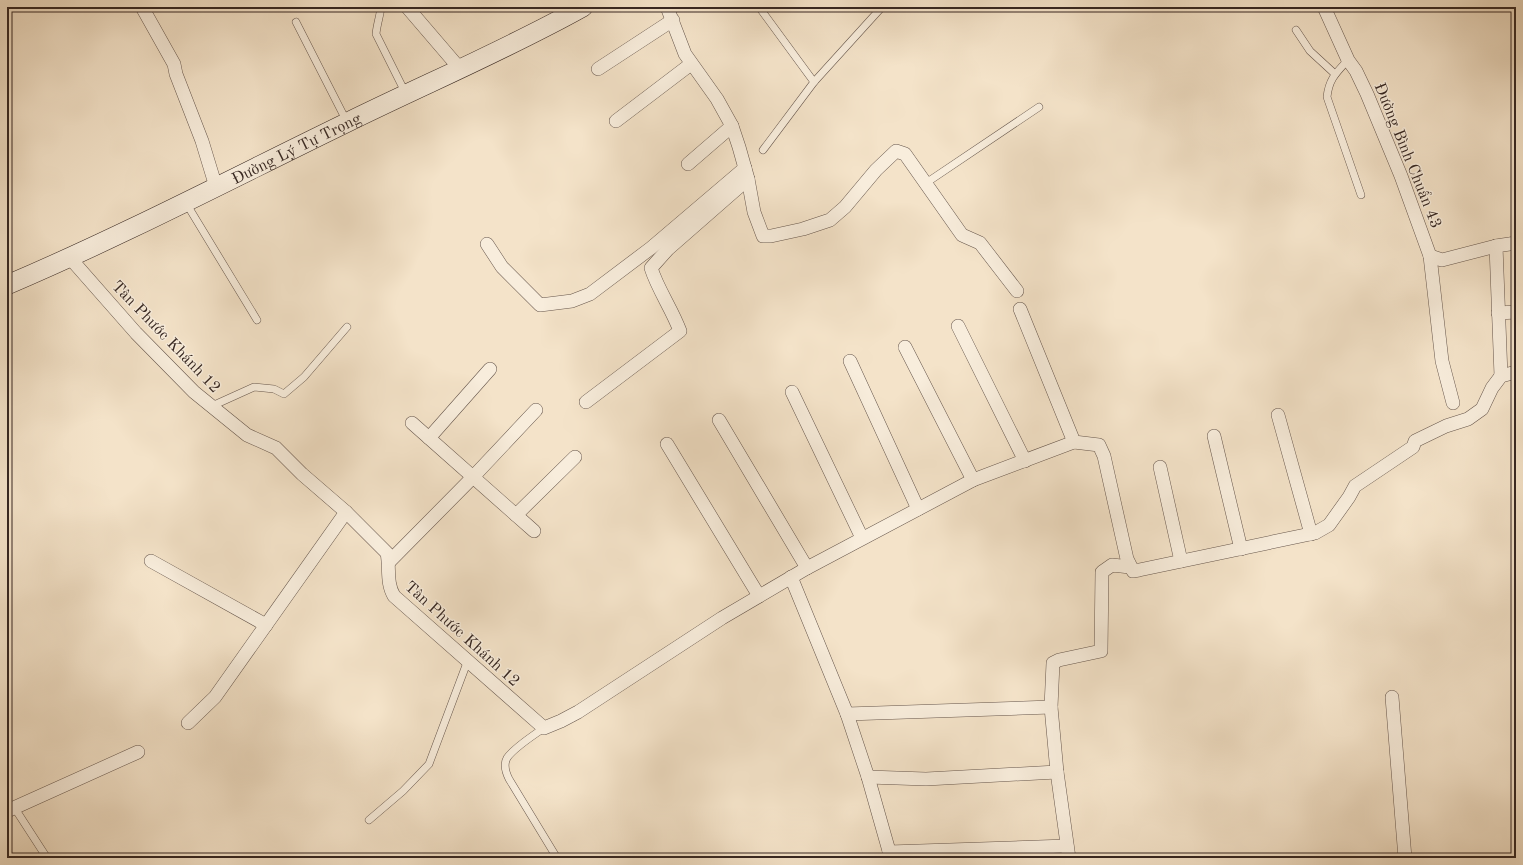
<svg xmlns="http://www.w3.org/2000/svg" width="1523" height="865" viewBox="0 0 1523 865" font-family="'Old Standard TT',serif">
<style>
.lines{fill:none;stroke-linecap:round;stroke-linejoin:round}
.lane-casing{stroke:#66564c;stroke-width:8}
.street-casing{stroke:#66564c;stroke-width:14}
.secondary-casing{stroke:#362722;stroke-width:20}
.lane{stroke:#f8eddc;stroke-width:7}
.street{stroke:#f8eddc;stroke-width:13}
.secondary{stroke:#f8eddc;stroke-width:19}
.labels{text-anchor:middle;stroke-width:3;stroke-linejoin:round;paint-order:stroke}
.street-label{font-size:16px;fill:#362722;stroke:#f8eddc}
</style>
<rect width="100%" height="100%" fill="#f4e3c9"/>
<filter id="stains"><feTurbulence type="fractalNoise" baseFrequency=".005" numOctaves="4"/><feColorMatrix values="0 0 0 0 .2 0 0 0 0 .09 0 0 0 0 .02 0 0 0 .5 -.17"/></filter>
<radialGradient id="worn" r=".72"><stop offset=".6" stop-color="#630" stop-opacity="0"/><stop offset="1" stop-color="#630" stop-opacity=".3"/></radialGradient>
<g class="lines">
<g class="lane-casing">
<g id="lane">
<path d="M 381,7 C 380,16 377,24 376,34 L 406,94"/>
<path d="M 759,7 L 814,82"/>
<path d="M 296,22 L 347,122"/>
<path d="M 1296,30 L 1310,51 L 1335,74"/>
<path d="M 1348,60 C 1336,73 1329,79 1327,97 L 1361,195"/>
<path d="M 763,150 L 814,82 L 882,7"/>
<path d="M 926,183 L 1039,107"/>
<path d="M 186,203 L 257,320"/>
<path d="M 212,406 L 254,387 L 274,389 L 284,394 L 304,377 L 347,327"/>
<path d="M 544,728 C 535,734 513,749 507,758 C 503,765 506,773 509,779 L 557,858"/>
<path d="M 14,807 L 47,858"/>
<path d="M 369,820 L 403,791 L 429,764 L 468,660"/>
</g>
</g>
<g class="street-casing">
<g id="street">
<path d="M 142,7 L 174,64 L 176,74 L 202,141 L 216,187"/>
<path d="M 407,7 L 461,70"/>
<path d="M 667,7 L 685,54 L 717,99 L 732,126 L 739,147 L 748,179 L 754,212 L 763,236 L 771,236 L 803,229 L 830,220 L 845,207 L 876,170 L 896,151 L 905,154 L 962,235 L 980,243 L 1017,291"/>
<path d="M 1324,7 L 1348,60 L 1356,71 L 1367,94 L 1401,176 L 1430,256 L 1442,260 L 1496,246"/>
<path d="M 598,69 L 673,20"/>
<path d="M 616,121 L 691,64"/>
<path d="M 688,164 L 732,126"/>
<path d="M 487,244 L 502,267 L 540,305 L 572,301 L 590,294 L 651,248 L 745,168"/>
<path d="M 1430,256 L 1442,361 L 1453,403"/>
<path d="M 70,258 L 136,333 L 194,392 L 247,435 L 276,448 L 302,474 L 346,512 L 387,553 C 390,567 386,583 394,596 L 544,728 L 561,721 L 578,712 L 722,618 L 807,568 L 973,480 L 1074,442 L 1099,445 L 1104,456 L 1127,559 L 1133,571 L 1139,570 L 1315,533 L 1329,525 L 1349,497 L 1355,486 L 1413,447 L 1415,441 L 1446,426 L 1468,419 L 1482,409 L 1492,388 L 1501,376 L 1516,372"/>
<path d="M 1020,309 L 1074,442"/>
<path d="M 1498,313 L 1516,312"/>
<path d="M 958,326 L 1025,461"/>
<path d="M 905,347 L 973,480"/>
<path d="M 850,361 L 918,509"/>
<path d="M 1501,376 L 1496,246 L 1516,243"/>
<path d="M 792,392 L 862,538"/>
<path d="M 586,402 L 680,331 C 672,309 658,290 651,268 L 668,249 L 748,179"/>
<path d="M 1278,415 L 1311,534"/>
<path d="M 719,420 L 807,568"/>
<path d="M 412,423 L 534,531"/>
<path d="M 1214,436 L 1241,549"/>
<path d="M 429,438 L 490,369"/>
<path d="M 667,444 L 759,596"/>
<path d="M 1160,467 L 1181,561"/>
<path d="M 516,515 L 575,457"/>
<path d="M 151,561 L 266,625"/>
<path d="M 389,562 L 473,477 L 536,410"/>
<path d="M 791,577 L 847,714 L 868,777 L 891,858"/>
<path d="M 1392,697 L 1405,858"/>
<path d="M 847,714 L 1051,707"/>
<path d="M 188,723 L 215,697 L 346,512"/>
<path d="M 1057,772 L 1069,858"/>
<path d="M 868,777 L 926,779 L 1057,772 L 1051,707 L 1053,663 L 1059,660 L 1101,651 L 1102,572 L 1112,565 L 1130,567"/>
<path d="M 7,811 L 138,752"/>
<path d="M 889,852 L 1067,846"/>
</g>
</g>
<g class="secondary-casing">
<g id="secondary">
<path id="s1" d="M 7,285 C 122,236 233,178 346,123 C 425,84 506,50 583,7"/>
</g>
</g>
<use href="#lane" class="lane"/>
<use href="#street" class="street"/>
<use href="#secondary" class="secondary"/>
</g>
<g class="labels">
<g class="street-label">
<text dy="6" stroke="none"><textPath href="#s1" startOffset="320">Đường Lý Tự Trọng</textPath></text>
<text transform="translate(1409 155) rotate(68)" y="6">Đường Bình Chuẩn 43</text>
<text transform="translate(167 336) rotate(46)" y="6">Tân Phước Khánh 12</text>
<text transform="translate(463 633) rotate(42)" y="6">Tân Phước Khánh 12</text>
</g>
</g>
<rect width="1523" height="865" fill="none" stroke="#f4e3c9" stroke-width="24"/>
<rect x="8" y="8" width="1507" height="849" fill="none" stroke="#362722" stroke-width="2"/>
<rect x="12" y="12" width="1499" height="841" fill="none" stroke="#362722"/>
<rect width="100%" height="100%" filter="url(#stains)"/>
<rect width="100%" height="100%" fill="url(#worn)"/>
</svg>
